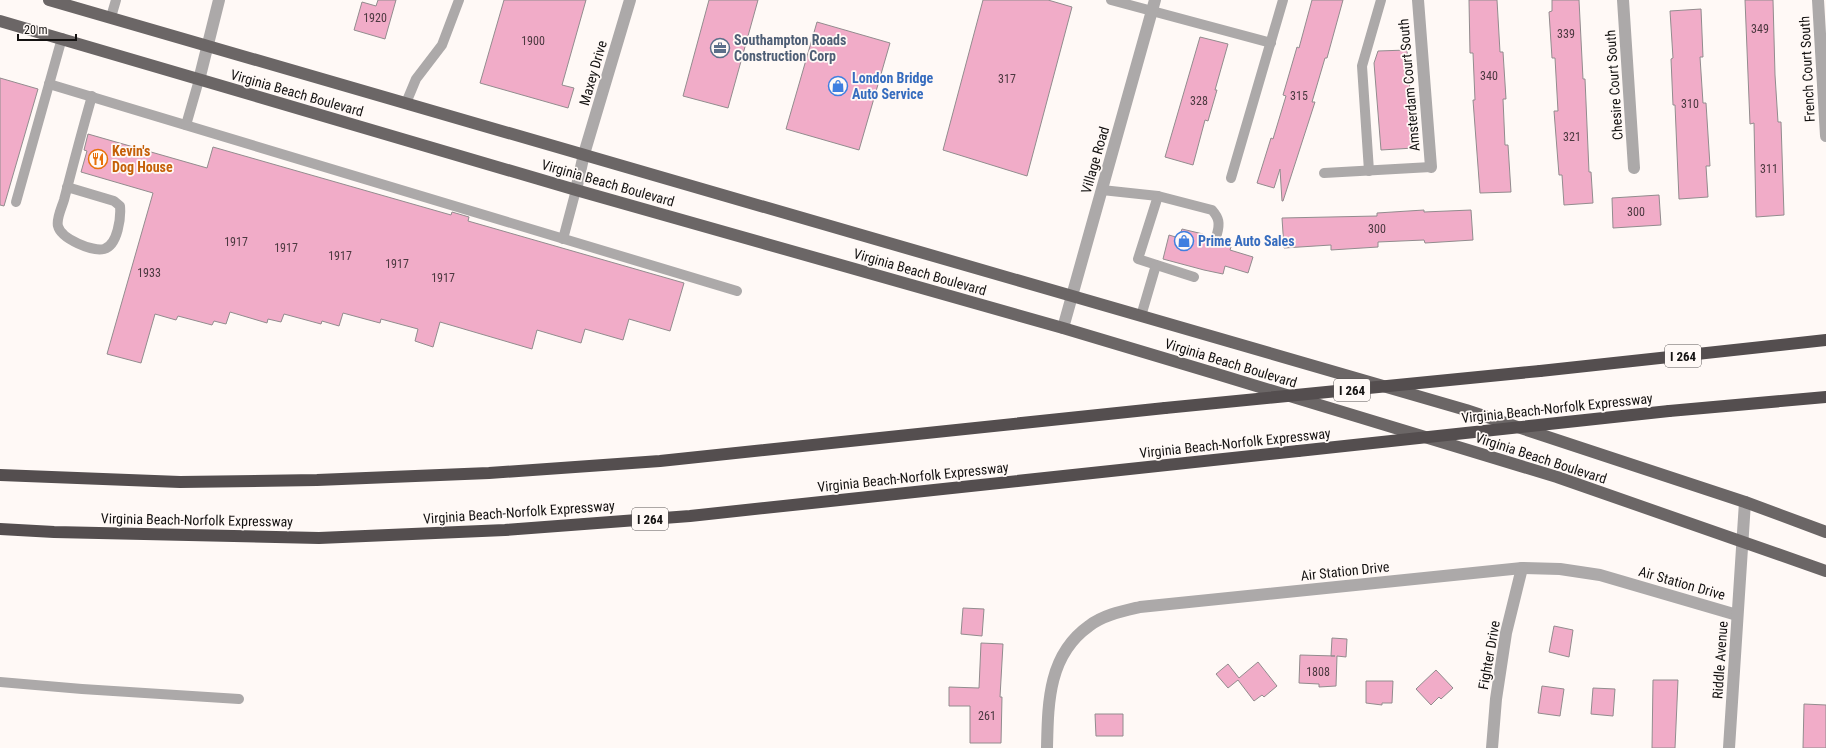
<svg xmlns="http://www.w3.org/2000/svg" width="1826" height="748" viewBox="0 0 1826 748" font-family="'Roboto Condensed',sans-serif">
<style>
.building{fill:#f1acc8;stroke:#928c8e}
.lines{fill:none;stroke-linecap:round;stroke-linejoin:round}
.lane{stroke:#aca9a9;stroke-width:10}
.street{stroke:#aca9a9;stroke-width:12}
.primary{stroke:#6b6666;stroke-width:12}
.highway{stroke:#544e4f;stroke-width:12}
.highway-bridge{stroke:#544e4f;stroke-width:12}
.labels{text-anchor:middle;stroke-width:3.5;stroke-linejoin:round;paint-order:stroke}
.number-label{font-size:12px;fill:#4b383f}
.shield{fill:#fff9f6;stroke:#5a5756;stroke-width:1}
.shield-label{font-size:13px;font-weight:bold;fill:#141211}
.service-label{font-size:14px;font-weight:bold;fill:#4e5e75;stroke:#fff9f6;text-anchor:start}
.street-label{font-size:14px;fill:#141211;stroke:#fff9f6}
.shop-label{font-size:14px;font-weight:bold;fill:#366cbe;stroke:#fff9f6;text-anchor:start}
.food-label{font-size:14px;font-weight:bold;fill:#c56008;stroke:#fff9f6;text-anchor:start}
</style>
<rect width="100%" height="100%" fill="#fff9f6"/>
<g class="building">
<path d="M 378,0 L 396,0 L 385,39 L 354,30 L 362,2 L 376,6 Z"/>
<path d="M 504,0 L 586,0 L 562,85 L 574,88 L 568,108 L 480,83 Z"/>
<path d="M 709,0 L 758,0 L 728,108 L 683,96 Z"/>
<path d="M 983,0 L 1048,0 L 1072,7 L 1027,176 L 943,150 Z"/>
<path d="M 1312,0 L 1343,0 L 1327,58 L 1325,58 L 1312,102 L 1315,102 L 1283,201 L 1282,201 L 1280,169 L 1274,188 L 1257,183 L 1271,138 L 1273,139 L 1286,96 L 1283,95 L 1297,47 L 1299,48 Z"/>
<path d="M 1469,0 L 1497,0 L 1500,52 L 1503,52 L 1506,99 L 1503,99 L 1505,145 L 1508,145 L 1511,192 L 1480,193 L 1473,100 L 1475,100 L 1473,53 L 1470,53 Z"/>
<path d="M 1552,0 L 1579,0 L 1583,79 L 1585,79 L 1589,172 L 1591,172 L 1593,203 L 1564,205 L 1562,175 L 1559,175 L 1554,111 L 1558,111 L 1555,58 L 1552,58 L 1549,12 L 1552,11 Z"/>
<path d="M 1745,0 L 1773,0 L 1775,75 L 1778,122 L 1781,122 L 1784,215 L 1756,217 L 1754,123 L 1750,124 Z"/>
<path d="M 1701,9 L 1703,57 L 1700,57 L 1703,103 L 1706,103 L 1710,166 L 1706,166 L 1708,197 L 1679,199 L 1675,105 L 1673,105 L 1671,59 L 1673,58 L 1670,11 Z"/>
<path d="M 817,22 L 890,43 L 859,150 L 786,129 Z"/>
<path d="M 1200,37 L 1228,44 L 1215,90 L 1217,90 L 1208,121 L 1205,120 L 1193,165 L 1165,157 Z"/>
<path d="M 1407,50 L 1414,148 L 1381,150 L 1374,63 L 1378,51 Z"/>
<path d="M 0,78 L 38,89 L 4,206 L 0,205 Z"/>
<path d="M 88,134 L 207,168 L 213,147 L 451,215 L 452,212 L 469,217 L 468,221 L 684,283 L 670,331 L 629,319 L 623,340 L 585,329 L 581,343 L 537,330 L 532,349 L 440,322 L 433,347 L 415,341 L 418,329 L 381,319 L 380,323 L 343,313 L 339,326 L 322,321 L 321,324 L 284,314 L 281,322 L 268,319 L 267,323 L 230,312 L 226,324 L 214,321 L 212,325 L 178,316 L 176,320 L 155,314 L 141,363 L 107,354 L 153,193 L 81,172 L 87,151 L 84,150 Z"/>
<path d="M 1659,195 L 1661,225 L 1613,228 L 1612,198 Z"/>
<path d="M 1424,210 L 1424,212 L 1471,210 L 1473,240 L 1425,243 L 1424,240 L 1378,242 L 1378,247 L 1331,250 L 1331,245 L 1284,248 L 1282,218 L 1377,216 L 1377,213 Z"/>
<path d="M 1182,229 L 1203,234 L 1202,239 L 1231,247 L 1230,250 L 1253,257 L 1248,273 L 1225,266 L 1223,274 L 1204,270 L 1163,259 L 1169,235 L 1179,238 Z"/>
<path d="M 963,608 L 984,609 L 982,636 L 961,634 Z"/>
<path d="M 1554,626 L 1573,630 L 1569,657 L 1549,652 Z"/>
<path d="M 1332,638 L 1347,639 L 1346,657 L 1337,656 L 1336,686 L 1319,687 L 1319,684 L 1299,683 L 1300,655 L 1335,656 L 1331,656 Z"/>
<path d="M 981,643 L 1003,644 L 1000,697 L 1002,697 L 1001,743 L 970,743 L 970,706 L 949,706 L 949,687 L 979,688 Z"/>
<path d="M 1258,662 L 1277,686 L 1264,697 L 1262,695 L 1254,701 L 1238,680 L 1228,688 L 1216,674 L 1228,664 L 1239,678 Z"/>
<path d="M 1436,670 L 1453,688 L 1441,699 L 1439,697 L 1431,705 L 1416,689 Z"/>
<path d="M 1653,680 L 1678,680 L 1675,748 L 1652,748 Z"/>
<path d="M 1366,681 L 1393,681 L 1392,703 L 1382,703 L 1382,705 L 1366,703 Z"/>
<path d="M 1542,686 L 1564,689 L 1560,716 L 1538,713 Z"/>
<path d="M 1593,688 L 1615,689 L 1613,716 L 1591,714 Z"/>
<path d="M 1804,704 L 1826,705 L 1826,748 L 1803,748 Z"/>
<path d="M 1095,714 L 1123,714 L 1123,736 L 1096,736 Z"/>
</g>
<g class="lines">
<g class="lane">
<path d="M 1111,0 L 1271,43"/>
<path d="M 111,17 L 116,0"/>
<path d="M 49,84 L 737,291"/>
<path d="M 406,103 L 416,79 L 442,45 L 459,0"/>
<path d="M 186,125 L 199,80"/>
<path d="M 1369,171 L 1362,66 L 1381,0"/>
<path d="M 1324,173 L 1431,167"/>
<path d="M 1231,178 L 1283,0"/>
<path d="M 67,187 L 114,201 L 120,206 C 121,217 118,245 104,249 C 93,252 61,239 58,226 C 56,219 62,207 64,200 C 73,165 82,131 92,96"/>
<path d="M 1102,190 L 1158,196 L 1212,210 C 1219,218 1220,223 1217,234"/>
<path d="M 1158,196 L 1138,259 L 1194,277"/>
<path d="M 16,202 L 62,38"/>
<path d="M 563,239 L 576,190"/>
<path d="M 1141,316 L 1156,265"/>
<path d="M 0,682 L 82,689 L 239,699"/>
</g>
<g class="street">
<path d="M 1418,0 L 1431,167"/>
<path d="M 1623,0 L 1634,168"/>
<path d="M 1818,0 L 1826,136"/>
<path d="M 199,80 L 219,0"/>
<path d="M 576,190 L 584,154 L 630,0"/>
<path d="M 1063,328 L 1155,0"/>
<path d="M 1047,748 C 1048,703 1048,655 1089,626 C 1103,615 1123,611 1140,607 L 1522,568 L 1560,569 L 1600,575 L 1737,615"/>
<path d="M 1492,748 L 1496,699 L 1506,633 L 1522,568"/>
<path d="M 1729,748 L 1745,502"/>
</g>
<g class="primary">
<path d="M 49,0 L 1466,410 L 1745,502 L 1826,532"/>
<path d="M 0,21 L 576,190 L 1063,328 L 1217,374 L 1557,477 L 1826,571"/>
</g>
<g class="highway">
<path d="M 1540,371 L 1826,340"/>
<path d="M 1669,411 L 1826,397"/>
<path d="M 0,475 L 180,482 L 317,480 L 489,473 L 660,461 L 1165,408"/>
<path d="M 0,529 L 54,532 L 319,538 L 505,530 L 690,516 L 1298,451"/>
</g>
<g class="highway-bridge">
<path d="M 1165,408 L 1540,371"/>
<path d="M 1298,451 L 1669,411"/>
</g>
</g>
<defs>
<g id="office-ring" transform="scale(1)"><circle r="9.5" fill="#fff9f6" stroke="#5c6f8a" stroke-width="1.5"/><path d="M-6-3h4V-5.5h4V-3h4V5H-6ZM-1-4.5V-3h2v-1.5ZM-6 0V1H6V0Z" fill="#5c6f8a"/></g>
<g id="shop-ring" transform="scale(1)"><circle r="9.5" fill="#fff9f6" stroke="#3f7fe0" stroke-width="1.5"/><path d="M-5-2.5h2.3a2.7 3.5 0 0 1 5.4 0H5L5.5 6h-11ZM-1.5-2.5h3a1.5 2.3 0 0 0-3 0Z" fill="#3f7fe0"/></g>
<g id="restaurant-ring" transform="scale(1)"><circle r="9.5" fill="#fff9f6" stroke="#e8710a" stroke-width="1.5"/><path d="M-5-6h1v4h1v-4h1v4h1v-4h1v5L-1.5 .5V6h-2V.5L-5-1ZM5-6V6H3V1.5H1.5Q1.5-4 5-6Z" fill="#e8710a"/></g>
</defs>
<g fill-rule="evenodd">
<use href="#office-ring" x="720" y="48"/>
<use href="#shop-ring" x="838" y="86"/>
<use href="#restaurant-ring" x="98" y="159"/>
<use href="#shop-ring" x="1184" y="241"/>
</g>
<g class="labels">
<g class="number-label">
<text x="375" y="22">1920</text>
<text x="1760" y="33">349</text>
<text x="1566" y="38">339</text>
<text x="533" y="45">1900</text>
<text x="1489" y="80">340</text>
<text x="1007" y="83">317</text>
<text x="1299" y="100">315</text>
<text x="1199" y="105">328</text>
<text x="1690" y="108">310</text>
<text x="1572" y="141">321</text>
<text x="1769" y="173">311</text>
<text x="1636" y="216">300</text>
<text x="1377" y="233">300</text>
<text x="236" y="246">1917</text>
<text x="286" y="252">1917</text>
<text x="340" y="260">1917</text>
<text x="397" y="268">1917</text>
<text x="149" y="277">1933</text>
<text x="443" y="282">1917</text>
<text x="1318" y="676">1808</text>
<text x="987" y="720">261</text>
</g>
<g class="shield">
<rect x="1665" y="345" width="36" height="22" rx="3"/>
<rect x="1334" y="379" width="36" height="22" rx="3"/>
<rect x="632" y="508" width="36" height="22" rx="3"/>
</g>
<g class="shield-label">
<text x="1683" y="361">I 264</text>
<text x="1352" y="395">I 264</text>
<text x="650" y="524">I 264</text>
</g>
<g class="service-label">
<text x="734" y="45">Southampton Roads<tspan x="734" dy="16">Construction Corp</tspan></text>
</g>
<g class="street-label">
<text transform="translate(1807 69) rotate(-93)" y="5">French Court South</text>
<text transform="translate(593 73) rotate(-74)" y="5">Maxey Drive</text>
<text transform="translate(1409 85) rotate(-95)" y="5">Amsterdam Court South</text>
<text transform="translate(1614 85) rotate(-94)" y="5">Chesire Court South</text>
<text transform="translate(297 93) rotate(16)" y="5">Virginia Beach Boulevard</text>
<text transform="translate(1095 160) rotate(-74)" y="5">Village Road</text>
<text transform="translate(608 183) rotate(16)" y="5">Virginia Beach Boulevard</text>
<text transform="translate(920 272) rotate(16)" y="5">Virginia Beach Boulevard</text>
<text transform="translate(1231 363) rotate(17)" y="5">Virginia Beach Boulevard</text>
<text transform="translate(1557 408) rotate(-6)" y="5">Virginia Beach-Norfolk Expressway</text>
<text transform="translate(1235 443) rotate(-6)" y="5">Virginia Beach-Norfolk Expressway</text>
<text transform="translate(1541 458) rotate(18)" y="5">Virginia Beach Boulevard</text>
<text transform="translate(913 477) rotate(-6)" y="5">Virginia Beach-Norfolk Expressway</text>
<text transform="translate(519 512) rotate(-4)" y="5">Virginia Beach-Norfolk Expressway</text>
<text transform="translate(197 520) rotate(1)" y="5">Virginia Beach-Norfolk Expressway</text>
<text transform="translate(1345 571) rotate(-6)" y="5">Air Station Drive</text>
<text transform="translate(1682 583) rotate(16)" y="5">Air Station Drive</text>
<text transform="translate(1489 655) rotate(-80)" y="5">Fighter Drive</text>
<text transform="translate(1720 660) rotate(-86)" y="5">Riddle Avenue</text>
</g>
<g class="shop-label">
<text x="852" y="83">London Bridge<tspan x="852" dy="16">Auto Service</tspan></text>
<text x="1198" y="246">Prime Auto Sales</text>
</g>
<g class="food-label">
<text x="112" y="156">Kevin's<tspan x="112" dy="16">Dog House</tspan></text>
</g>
</g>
<path d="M18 34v6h58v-6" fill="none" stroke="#141211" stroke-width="2"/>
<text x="24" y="34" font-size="12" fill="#141211" stroke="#fff9f6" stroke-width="3" paint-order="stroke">20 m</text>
</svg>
